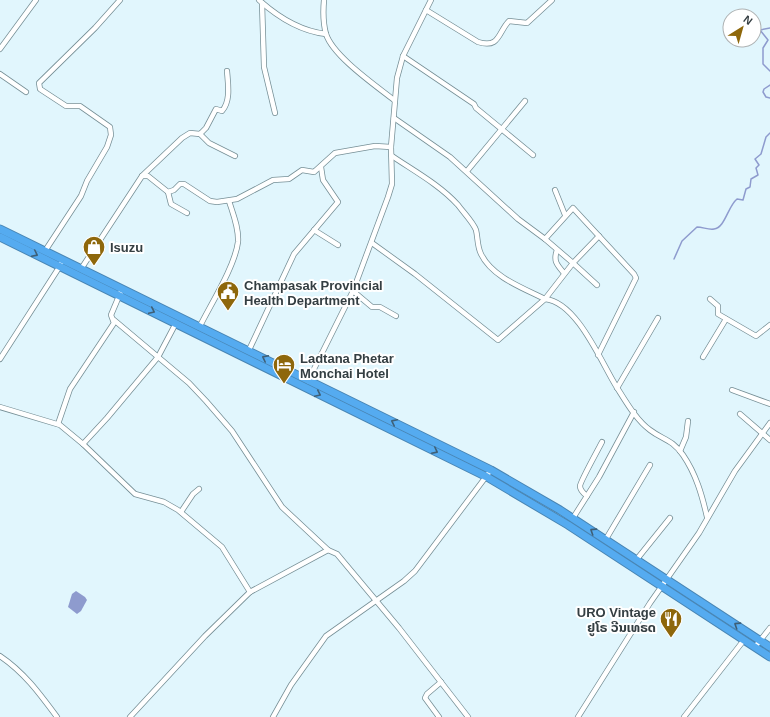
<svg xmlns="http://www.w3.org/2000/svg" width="770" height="717" viewBox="0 0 770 717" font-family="Arial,'Noto Sans Lao',sans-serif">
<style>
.water{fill:#8e9bce}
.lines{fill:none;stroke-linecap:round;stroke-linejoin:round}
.stream{stroke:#8e9bce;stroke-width:1.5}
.minor-casing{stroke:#768f96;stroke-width:6}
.highway-casing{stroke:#4985b3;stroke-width:9}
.minor{stroke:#fff;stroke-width:4.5}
.highway{stroke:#55abf0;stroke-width:7}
.oneway{stroke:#3e5f76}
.labels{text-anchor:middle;stroke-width:4;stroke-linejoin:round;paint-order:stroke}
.poi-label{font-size:13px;font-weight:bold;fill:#343e42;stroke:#fff;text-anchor:start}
</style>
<rect width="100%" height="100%" fill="#e1f6fd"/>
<path class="water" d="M 76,591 L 85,597 L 87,600 L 81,611 L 77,614 L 68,607 L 72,594 Z"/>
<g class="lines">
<g class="stream">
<path d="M 770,28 L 760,30 L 768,40 L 763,48 L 763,64 L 770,71"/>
<path d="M 770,85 L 764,89 L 763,92 L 766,97 L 770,98"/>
<path d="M 674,259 L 682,241 L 697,227 C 703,227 708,230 714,229 C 725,228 728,206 737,199 L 743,200 L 746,189 L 750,187 L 751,179 L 758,175 L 756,168 L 759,165 L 755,159 L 761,154 L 766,137 L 770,133"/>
</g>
<g class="minor-casing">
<g id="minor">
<path d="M 259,0 C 279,18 300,31 326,34"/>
<path d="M 324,0 C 323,11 323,23 326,34 C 333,56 375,85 394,100"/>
<path d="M 262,3 L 264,67 L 275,113"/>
<path d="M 426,10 L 478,42 C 500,49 498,32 509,21 L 527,23 L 552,0"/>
<path d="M 0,49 L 36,0"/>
<path d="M 403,56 L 474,104 L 476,108 L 533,155"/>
<path d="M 0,74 L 26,92"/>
<path d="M 394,118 L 450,157 L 518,219 L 545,239 L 573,208 L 634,274 L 636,278 L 598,355"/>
<path d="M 200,134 L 209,143 L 235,156"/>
<path d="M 392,156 C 414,171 440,185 458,205 C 463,212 473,222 476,230 C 478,238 477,246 481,254 C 492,277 523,288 545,299 L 573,263 L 545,239"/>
<path d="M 467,171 L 525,101"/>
<path d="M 142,176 L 148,176 L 168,192 L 174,190 L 180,184 L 184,184 L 210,201 L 217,202 L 237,199 L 273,180 L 289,179 L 302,170 L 314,172 L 335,153 L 375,146 L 391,147"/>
<path d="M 555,190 L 565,215"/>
<path d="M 168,192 L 171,204 L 187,213"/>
<path d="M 314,230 L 338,245"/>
<path d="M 372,243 L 415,274 L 498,340 L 545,299 C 577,302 601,362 616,386 C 625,400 636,420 650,430 C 663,440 672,439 683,455 C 696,474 702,495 707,517"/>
<path d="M 557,250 C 553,261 557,265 564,273"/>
<path d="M 45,251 L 81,196 L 87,181 L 107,147 L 111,135 L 110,127 L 80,106 L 66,106 L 40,89 L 39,83 L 95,28 L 120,0"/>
<path d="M 81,269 L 142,176 L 182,138 L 190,133 L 200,134 L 206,128 L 216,109 L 222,111 C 231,101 228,84 227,71"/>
<path d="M 597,285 L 573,263 L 599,236"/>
<path d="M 353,291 L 372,307 L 380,307 L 396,316"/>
<path d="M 710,299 L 718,306 L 718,314 L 756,336 L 770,325"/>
<path d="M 114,320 L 189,383 L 206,401 L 232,431 L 282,507 L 328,550"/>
<path d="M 200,326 C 211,304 235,266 238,242 C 239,228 233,214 229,201"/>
<path d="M 249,350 L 294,254 L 338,202 L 323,180 L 321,167"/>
<path d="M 703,357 L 726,319"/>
<path d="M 0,359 L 60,266 L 62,260"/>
<path d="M 308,381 L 353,291 L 388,197 L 392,184 L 391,147 L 397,78 L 403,56 L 431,0"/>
<path d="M 617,388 L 658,318"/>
<path d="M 732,390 L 770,404"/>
<path d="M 0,407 L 60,425 L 83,444 L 135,494 L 164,502 L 178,510 L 222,547 L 250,592"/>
<path d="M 740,414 L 770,440"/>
<path d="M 58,424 L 70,389 L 114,323 L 111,315 L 122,289"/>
<path d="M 83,444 L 107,418 L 158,357 L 176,323"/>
<path d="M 680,451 L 686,437 L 688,421"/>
<path d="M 587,496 C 583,493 580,490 580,486 C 580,482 599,448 602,442"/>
<path d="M 181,512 L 193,494 L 199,489"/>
<path d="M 573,518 L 599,477 L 634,412"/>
<path d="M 606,539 L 650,465"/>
<path d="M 637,559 L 670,518"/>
<path d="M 755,647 L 770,628"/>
<path d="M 0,656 C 24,672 40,694 57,717"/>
<path d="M 130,717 L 205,636 L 250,592 L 328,550 L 337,554 L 399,628 L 468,717"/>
<path d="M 273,717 L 291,685 L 326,636 L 404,581 L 415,571 L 491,470"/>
<path d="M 439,717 L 425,698 L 427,694 L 441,682"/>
<path d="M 578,717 L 650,603 L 699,533 L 735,471 L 770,423"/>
<path d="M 684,717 L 744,640"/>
</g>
</g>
<g class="highway-casing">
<g id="highway">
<path d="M 0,229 L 491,470 L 560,510 L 770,647"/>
<path d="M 0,237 L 487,477 L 568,525 L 770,657"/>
</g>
</g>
<use href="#minor" class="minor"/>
<use href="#highway" class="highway"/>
</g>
<defs><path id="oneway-chevron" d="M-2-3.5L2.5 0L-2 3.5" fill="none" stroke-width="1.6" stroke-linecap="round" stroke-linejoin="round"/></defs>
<g class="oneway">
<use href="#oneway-chevron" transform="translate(35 254) rotate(26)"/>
<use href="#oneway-chevron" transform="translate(152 311) rotate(25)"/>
<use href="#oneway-chevron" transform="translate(265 358) rotate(-153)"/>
<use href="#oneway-chevron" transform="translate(318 394) rotate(25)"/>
<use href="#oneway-chevron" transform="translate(394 422) rotate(-154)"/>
<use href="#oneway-chevron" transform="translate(435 451) rotate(27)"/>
<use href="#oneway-chevron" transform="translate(593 531) rotate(-147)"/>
<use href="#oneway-chevron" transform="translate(737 625) rotate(-147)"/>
</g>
<defs>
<g id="shop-pin" transform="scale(1.15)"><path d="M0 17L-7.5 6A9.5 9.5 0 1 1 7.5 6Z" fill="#8e670b" stroke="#fff"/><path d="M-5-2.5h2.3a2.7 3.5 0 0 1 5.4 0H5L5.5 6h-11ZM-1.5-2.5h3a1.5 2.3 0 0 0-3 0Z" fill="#fff"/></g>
<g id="civic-pin" transform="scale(1.15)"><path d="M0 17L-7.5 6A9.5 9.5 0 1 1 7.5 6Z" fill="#8e670b" stroke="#fff"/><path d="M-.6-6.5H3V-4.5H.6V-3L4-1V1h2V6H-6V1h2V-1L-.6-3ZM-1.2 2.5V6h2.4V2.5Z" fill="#fff"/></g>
<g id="hotel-pin" transform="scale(1.15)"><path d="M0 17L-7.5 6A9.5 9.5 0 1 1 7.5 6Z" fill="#8e670b" stroke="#fff"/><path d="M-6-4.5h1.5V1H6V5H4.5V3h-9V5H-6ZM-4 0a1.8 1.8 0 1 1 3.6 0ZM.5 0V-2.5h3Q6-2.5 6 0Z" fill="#fff"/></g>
<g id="restaurant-pin" transform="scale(1.15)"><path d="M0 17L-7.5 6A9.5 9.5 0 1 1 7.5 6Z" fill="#8e670b" stroke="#fff"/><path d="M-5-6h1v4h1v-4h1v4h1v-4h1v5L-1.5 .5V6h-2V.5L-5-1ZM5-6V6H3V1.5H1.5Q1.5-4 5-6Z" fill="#fff"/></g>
</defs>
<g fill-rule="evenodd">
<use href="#shop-pin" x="94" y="247"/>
<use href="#civic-pin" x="228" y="292"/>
<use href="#hotel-pin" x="284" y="365"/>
<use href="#restaurant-pin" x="671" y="619"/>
</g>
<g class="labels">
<g class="poi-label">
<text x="110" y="252">Isuzu</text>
<text x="244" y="290">Champasak Provincial<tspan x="244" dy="15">Health Department</tspan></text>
<text x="300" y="363">Ladtana Phetar<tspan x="300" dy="15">Monchai Hotel</tspan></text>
<text x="656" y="617" text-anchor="end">URO Vintage<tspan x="656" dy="15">ຢູໂຣ ວີນເທຣດ</tspan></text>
</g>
</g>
<g transform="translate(742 28) rotate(37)"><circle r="19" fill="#ffffff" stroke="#aeb2b3"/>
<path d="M0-3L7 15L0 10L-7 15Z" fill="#8e670b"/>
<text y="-6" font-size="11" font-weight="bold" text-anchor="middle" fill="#343e42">N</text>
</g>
</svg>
